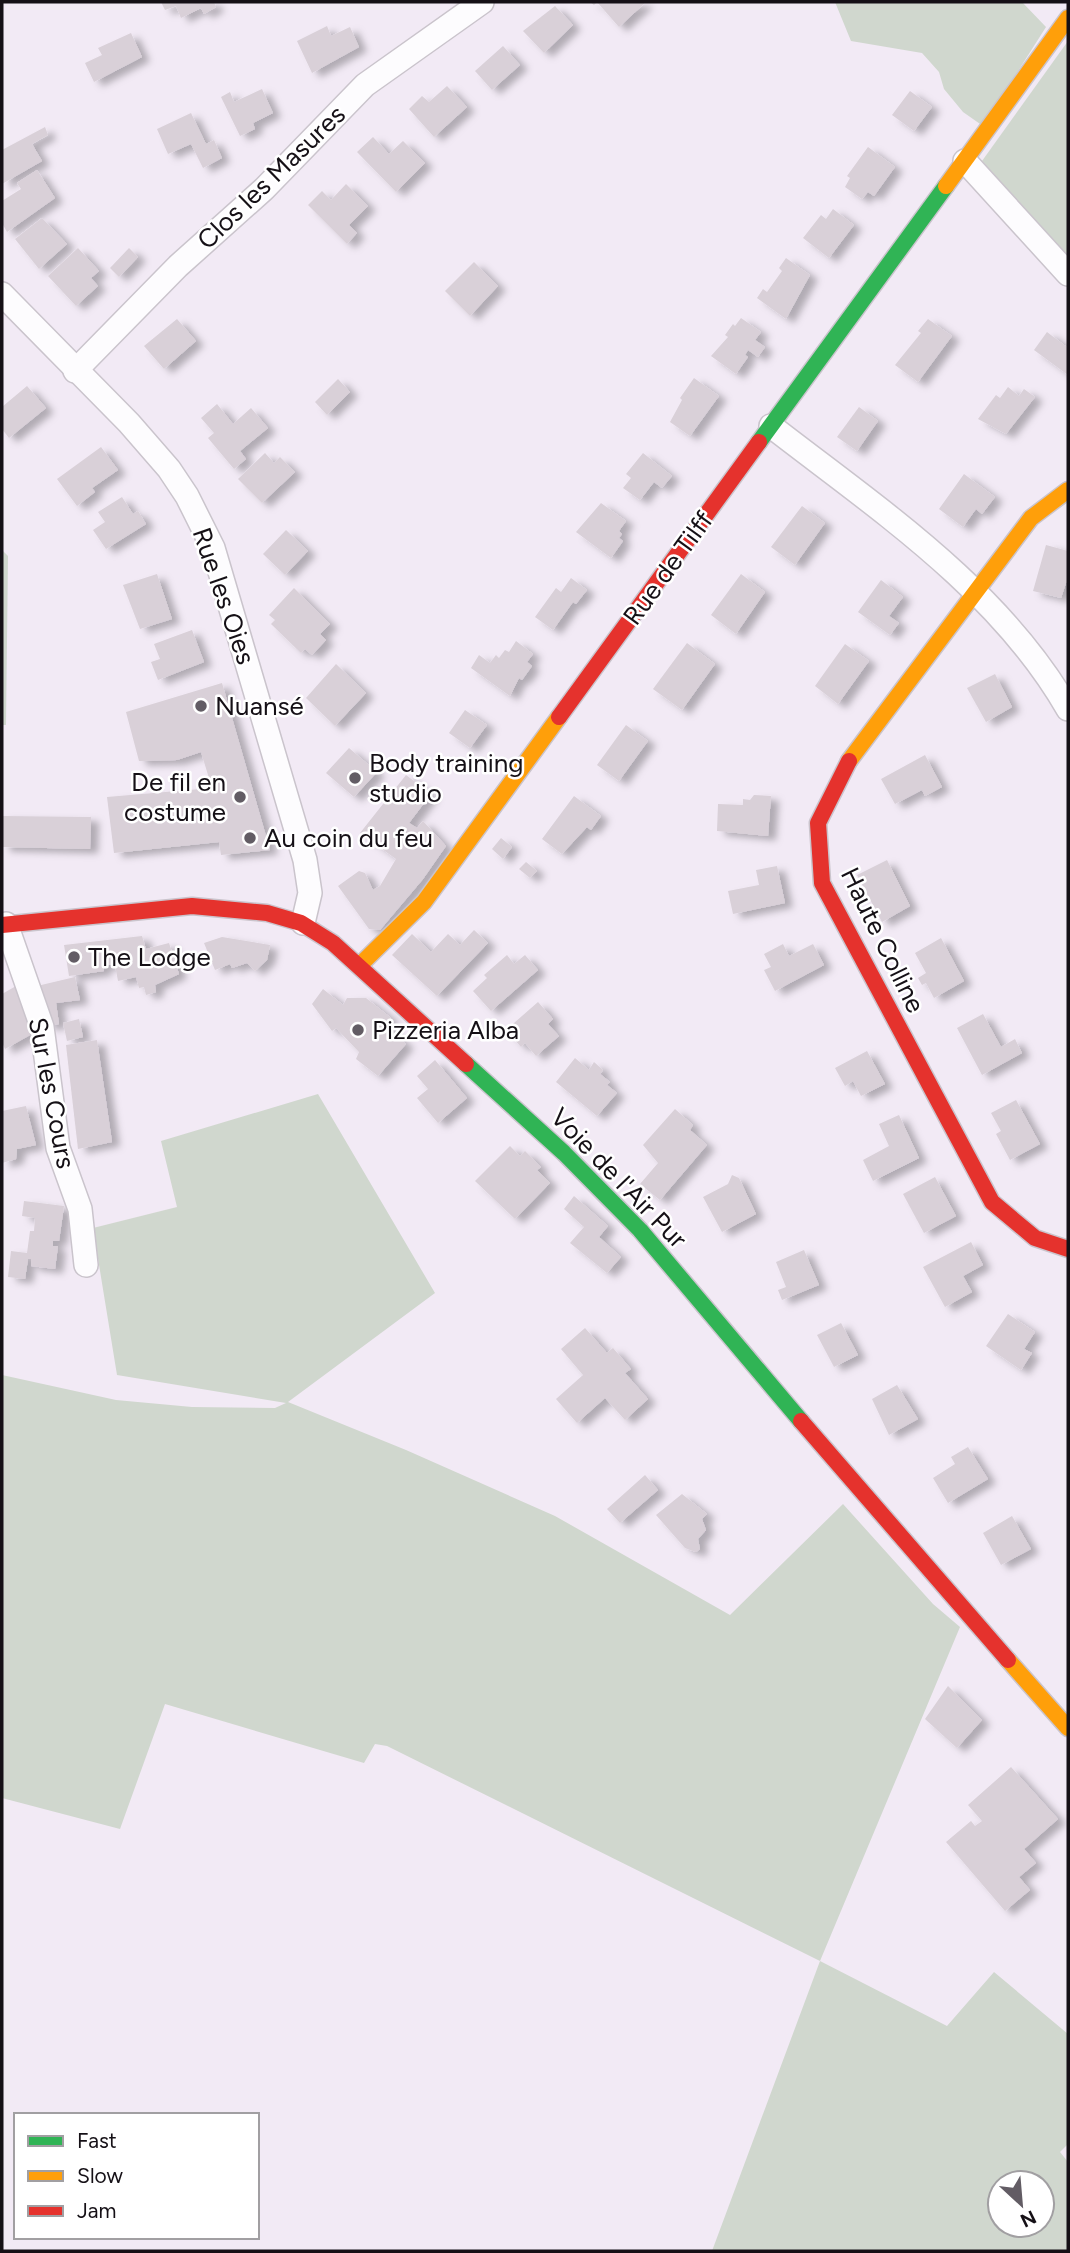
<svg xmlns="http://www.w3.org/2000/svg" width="1070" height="2253" viewBox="0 0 1070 2253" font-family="Figtree,sans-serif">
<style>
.green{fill:#d0d7ce;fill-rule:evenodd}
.building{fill:#d9d0d8;filter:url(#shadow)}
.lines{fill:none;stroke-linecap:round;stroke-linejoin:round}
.street-casing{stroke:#cac4cc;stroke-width:26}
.fast-casing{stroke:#cac4cc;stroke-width:19}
.slow-casing{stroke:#cac4cc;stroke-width:19}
.jam-casing{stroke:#cac4cc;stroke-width:19}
.street{stroke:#fdfcfe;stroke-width:23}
.fast{stroke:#30b455;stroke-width:16}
.slow{stroke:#ff9f0a;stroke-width:16}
.jam{stroke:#e5322d;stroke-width:16}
.poi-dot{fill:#625c64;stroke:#fff;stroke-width:2.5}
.labels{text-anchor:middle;stroke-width:5;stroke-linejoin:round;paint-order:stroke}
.street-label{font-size:26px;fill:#151016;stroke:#fff}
.poi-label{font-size:26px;fill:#151016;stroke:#fff;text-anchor:start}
</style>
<defs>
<filter id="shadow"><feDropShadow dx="8" dy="4.5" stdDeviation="3.5" flood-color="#0004"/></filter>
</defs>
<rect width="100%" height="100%" fill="#f2eaf5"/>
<g class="green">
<path d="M 835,2 L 1022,2 L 1046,27 L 983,126 L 963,112 L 944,89 L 939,72 L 922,53 L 851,41 Z"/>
<path d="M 1068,41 L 1068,259 L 982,161 Z"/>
<path d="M 2,550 L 8,556 L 6,725 L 2,725 Z"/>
<path d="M 318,1094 L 435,1293 L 288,1402 L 406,1450 L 555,1516 L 730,1615 L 843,1504 L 933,1604 L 960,1627 L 820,1961 L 947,2026 L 994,1972 L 1068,2034 L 1068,2144 L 1060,2152 L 1068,2162 L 1068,2251 L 712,2251 L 820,1961 L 387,1746 L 375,1744 L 364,1763 L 165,1704 L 120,1829 L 2,1798 L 2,1375 L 116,1400 L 192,1407 L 275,1408 L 286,1403 L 117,1375 L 93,1228 L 177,1207 L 161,1141 ZM 1000,2183 L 1042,2183 L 1042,2225 L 1000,2225 Z"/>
</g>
<g class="building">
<path d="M 161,2 L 214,2 L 216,7 L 204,14 L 201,8 L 181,18 L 176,6 L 165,10 Z"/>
<path d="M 590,2 L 646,2 L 619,27 L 597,2 L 594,5 Z"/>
<path d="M 555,6 L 573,25 L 544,53 L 523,31 Z"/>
<path d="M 327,26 L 331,36 L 350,27 L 359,47 L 312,73 L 297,41 Z"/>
<path d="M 131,33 L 142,57 L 94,82 L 85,63 L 102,55 L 98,48 Z"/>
<path d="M 503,46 L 520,65 L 492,90 L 475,71 Z"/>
<path d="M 447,86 L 467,107 L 434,137 L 409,109 L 422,96 L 429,102 Z"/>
<path d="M 262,89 L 273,113 L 253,123 L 255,129 L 240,136 L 221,97 L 230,92 L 234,102 Z"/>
<path d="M 910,91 L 932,107 L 914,131 L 892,115 Z"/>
<path d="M 191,113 L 206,144 L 214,140 L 222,158 L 203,168 L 191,144 L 168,154 L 157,129 Z"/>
<path d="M 45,127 L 48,135 L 32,144 L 42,161 L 2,184 L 2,150 Z"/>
<path d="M 373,137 L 389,154 L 403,141 L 425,163 L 396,192 L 357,152 Z"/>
<path d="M 868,147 L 895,167 L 874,196 L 868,192 L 862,199 L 845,187 L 850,178 L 847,176 Z"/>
<path d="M 37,170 L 55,198 L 7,232 L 2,223 L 2,201 L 21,189 L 17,183 Z"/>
<path d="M 346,184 L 368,206 L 349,225 L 357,233 L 347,244 L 308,205 L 322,191 L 331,200 Z"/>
<path d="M 833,209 L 854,225 L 829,258 L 803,238 L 821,215 L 826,219 Z"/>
<path d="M 42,218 L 67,244 L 39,269 L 15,239 Z"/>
<path d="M 78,248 L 99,271 L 91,278 L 98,286 L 76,306 L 48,276 Z"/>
<path d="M 129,248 L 138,257 L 119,277 L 110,268 Z"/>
<path d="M 786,258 L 810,275 L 786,319 L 757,298 L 763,289 L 767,292 L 782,271 L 779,268 Z"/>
<path d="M 474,262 L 498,286 L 470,316 L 445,291 Z"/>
<path d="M 741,318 L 761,332 L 755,340 L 765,347 L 758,357 L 748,350 L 745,355 L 748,357 L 736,374 L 711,356 L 728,337 L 725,335 L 733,324 L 735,326 Z"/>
<path d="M 177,319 L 196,341 L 164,369 L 144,346 Z"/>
<path d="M 928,319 L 952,336 L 918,382 L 895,365 L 921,333 L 918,331 Z"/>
<path d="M 1047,332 L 1068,348 L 1068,375 L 1034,350 Z"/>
<path d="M 694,378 L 719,396 L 690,436 L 670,422 L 682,400 L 680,398 Z"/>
<path d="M 338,379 L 350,392 L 327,415 L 315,402 Z"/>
<path d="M 27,386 L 46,408 L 9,438 L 2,429 L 2,407 Z"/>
<path d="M 1008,387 L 1019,396 L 1024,389 L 1035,397 L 1006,434 L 978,419 L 996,395 L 1000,398 Z"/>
<path d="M 217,404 L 233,424 L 251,408 L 268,428 L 240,451 L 246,459 L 234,469 L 208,438 L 214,433 L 201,418 Z"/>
<path d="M 859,407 L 878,421 L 857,451 L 837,437 Z"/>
<path d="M 101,447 L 118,470 L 92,488 L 95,492 L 77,506 L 57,479 Z"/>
<path d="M 265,453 L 274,463 L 280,457 L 295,472 L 262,503 L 238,479 Z"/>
<path d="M 643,453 L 672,476 L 662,488 L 654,482 L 640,500 L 623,488 L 631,478 L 626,474 Z"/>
<path d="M 964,474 L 995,497 L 982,514 L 976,509 L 963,527 L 939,509 Z"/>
<path d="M 122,497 L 133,514 L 138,511 L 146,524 L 106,549 L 93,530 L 105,522 L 98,512 Z"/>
<path d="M 601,503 L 626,521 L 619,531 L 622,534 L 619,538 L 623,541 L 611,558 L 576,532 Z"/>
<path d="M 802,506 L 825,523 L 795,565 L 771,547 Z"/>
<path d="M 286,530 L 308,551 L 285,575 L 263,554 Z"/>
<path d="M 1046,545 L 1068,551 L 1068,577 L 1061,598 L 1033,591 Z"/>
<path d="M 157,574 L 172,619 L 140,629 L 123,585 Z"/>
<path d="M 741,574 L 765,592 L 736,634 L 711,615 Z"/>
<path d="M 571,578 L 587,590 L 576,604 L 573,602 L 553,630 L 535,617 L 556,588 L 561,592 Z"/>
<path d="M 881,580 L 903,597 L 889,616 L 899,623 L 890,635 L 858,612 Z"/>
<path d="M 294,588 L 330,624 L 320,634 L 326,640 L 312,655 L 305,649 L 301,653 L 271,624 L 275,620 L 269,615 Z"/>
<path d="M 192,630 L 204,662 L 158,680 L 151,662 L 160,659 L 154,644 Z"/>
<path d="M 516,641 L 533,654 L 527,662 L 532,666 L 522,680 L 519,678 L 510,696 L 471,668 L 479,655 L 490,663 L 496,655 L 499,658 L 505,650 L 509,652 Z"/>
<path d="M 687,643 L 715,664 L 682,710 L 653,689 Z"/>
<path d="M 845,644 L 869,661 L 838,704 L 815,686 Z"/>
<path d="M 336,664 L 366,693 L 335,726 L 306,698 Z"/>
<path d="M 995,674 L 1012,707 L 986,722 L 967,688 Z"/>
<path d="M 222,683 L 270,850 L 221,855 L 219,842 L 114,853 L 107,797 L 212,788 L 201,752 L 177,760 L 139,761 L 126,712 Z"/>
<path d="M 465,710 L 487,725 L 470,748 L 449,733 Z"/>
<path d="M 626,725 L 648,741 L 619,781 L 597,765 Z"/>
<path d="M 349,748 L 377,772 L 354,797 L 326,773 Z"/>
<path d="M 925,755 L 942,787 L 925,796 L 922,790 L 895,804 L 881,779 Z"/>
<path d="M 406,775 L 431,794 L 409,823 L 417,828 L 423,821 L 446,846 L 423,879 L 380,930 L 369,929 L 338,886 L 359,871 L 365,873 L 373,890 L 380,886 L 396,859 L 360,833 Z"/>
<path d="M 754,795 L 771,796 L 768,836 L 717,831 L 718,804 L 743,805 L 743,799 L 750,800 Z"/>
<path d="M 574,796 L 601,816 L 591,830 L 587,827 L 562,854 L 542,839 Z"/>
<path d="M 2,816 L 91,817 L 90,849 L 2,847 Z"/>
<path d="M 501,838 L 512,847 L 503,859 L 492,849 Z"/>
<path d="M 887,860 L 910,906 L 882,922 L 857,875 Z"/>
<path d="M 526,862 L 537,871 L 530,878 L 519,869 Z"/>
<path d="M 777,866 L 785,903 L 733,914 L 728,891 L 759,885 L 756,870 Z"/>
<path d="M 474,930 L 488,943 L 437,996 L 392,955 L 412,934 L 431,952 L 448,934 L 460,945 Z"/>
<path d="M 142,936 L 146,949 L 169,943 L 179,974 L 155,985 L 156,992 L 146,995 L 144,987 L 139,988 L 136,977 L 118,981 L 115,965 L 103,965 L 104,971 L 69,976 L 64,945 Z"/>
<path d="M 222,937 L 270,945 L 267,960 L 255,971 L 247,963 L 232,968 L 230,964 L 215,970 L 204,943 Z"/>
<path d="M 941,938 L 964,981 L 934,998 L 926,983 L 922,985 L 918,978 L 926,973 L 915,953 Z"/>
<path d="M 783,944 L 789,956 L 813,944 L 824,965 L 775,991 L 764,970 L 771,967 L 764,954 Z"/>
<path d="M 507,955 L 514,964 L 525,955 L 538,970 L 491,1011 L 473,991 L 487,978 L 484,975 Z"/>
<path d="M 75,977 L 80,1000 L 56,1003 L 59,1024 L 47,1026 L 37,986 Z"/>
<path d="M 16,986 L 39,1030 L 5,1049 L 2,1042 L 2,994 Z"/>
<path d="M 323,989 L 343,1005 L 347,998 L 366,998 L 391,1018 L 385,1026 L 406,1044 L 378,1076 L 356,1059 L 359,1052 L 336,1028 L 332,1031 L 312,1004 Z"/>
<path d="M 538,1002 L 553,1019 L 548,1024 L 559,1036 L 536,1056 L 525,1043 L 521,1047 L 506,1030 Z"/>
<path d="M 983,1014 L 1001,1047 L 1015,1039 L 1022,1053 L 982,1075 L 957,1028 Z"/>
<path d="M 79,1019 L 83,1037 L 67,1041 L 63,1023 Z"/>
<path d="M 97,1040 L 112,1142 L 78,1149 L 66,1045 Z"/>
<path d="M 867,1051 L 885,1084 L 861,1096 L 853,1081 L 845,1086 L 835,1068 Z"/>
<path d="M 575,1058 L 589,1070 L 594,1062 L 603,1070 L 600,1074 L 610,1082 L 607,1085 L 617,1093 L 597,1116 L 556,1082 Z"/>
<path d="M 435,1060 L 467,1098 L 438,1123 L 417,1098 L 428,1089 L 417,1076 Z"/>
<path d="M 1016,1100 L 1040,1144 L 1010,1160 L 996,1134 L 1001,1131 L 991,1113 Z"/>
<path d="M 26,1106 L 36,1145 L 17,1149 L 16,1159 L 2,1163 L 2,1111 Z"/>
<path d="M 675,1109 L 693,1125 L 690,1130 L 707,1145 L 660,1200 L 640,1184 L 658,1163 L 643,1145 Z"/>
<path d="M 899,1115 L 919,1158 L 873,1181 L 863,1160 L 889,1146 L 879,1124 Z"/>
<path d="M 510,1146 L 520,1156 L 525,1151 L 541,1167 L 537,1170 L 550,1183 L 515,1219 L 475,1181 Z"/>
<path d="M 732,1175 L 739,1178 L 756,1214 L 722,1232 L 703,1197 L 728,1184 Z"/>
<path d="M 935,1177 L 956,1216 L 924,1233 L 903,1194 Z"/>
<path d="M 574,1196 L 608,1226 L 599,1237 L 621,1257 L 607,1273 L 570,1243 L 584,1227 L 564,1209 Z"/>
<path d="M 24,1201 L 64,1206 L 59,1241 L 53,1241 L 53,1246 L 58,1246 L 55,1269 L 31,1266 L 31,1259 L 28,1259 L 25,1279 L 8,1277 L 11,1251 L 27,1253 L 30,1231 L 34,1231 L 35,1218 L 22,1216 Z"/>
<path d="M 971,1242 L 983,1265 L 963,1276 L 972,1292 L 945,1307 L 923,1267 Z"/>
<path d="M 804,1250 L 819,1285 L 782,1300 L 778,1290 L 786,1287 L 776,1262 Z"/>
<path d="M 1008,1314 L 1035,1332 L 1024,1349 L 1032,1353 L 1021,1370 L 986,1346 Z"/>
<path d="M 841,1323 L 858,1355 L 834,1367 L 817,1335 Z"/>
<path d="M 585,1328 L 607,1353 L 613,1348 L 631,1369 L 625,1373 L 648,1399 L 625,1420 L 605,1398 L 577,1423 L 556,1399 L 583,1375 L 561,1349 Z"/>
<path d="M 897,1385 L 918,1419 L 889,1435 L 872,1399 Z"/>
<path d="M 968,1447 L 988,1479 L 948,1503 L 933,1478 L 955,1464 L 951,1457 Z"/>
<path d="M 645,1475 L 658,1490 L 620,1523 L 607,1509 Z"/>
<path d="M 682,1494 L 707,1514 L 702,1519 L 706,1530 L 698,1539 L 700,1549 L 696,1552 L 685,1548 L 656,1515 Z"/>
<path d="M 1012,1516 L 1031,1549 L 1001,1565 L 983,1533 Z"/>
<path d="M 948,1686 L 982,1720 L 957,1748 L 925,1719 Z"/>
<path d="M 1011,1767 L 1058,1819 L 1024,1849 L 1036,1863 L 1019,1877 L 1030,1890 L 1005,1911 L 946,1842 L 971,1821 L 975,1826 L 982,1821 L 968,1805 Z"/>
</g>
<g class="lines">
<g class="street-casing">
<g id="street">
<path d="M 965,161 L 1068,274"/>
<path d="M 2,294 L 129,423 L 169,469 L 187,496 L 213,548 L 305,860 L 310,893 L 303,923"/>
<path d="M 75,371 L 178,266 L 264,189 L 365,85 L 482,2"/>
<path d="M 771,426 C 878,509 999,589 1068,709"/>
<path d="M 6,924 L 42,1027 L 58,1148 L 80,1209 L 86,1265"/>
</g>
</g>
<g class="fast-casing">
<g id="fast">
<path d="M 759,442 L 946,186"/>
<path d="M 466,1064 L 564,1153 L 640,1230 L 801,1421"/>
</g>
</g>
<g class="slow-casing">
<g id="slow">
<path d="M 946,186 L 1068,18"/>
<path d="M 849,761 L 1031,518 L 1068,490"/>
<path d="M 360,965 L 424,902 L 559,717"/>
<path d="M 1008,1660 L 1068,1728"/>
</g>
</g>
<g class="jam-casing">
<g id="jam">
<path d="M 559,717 L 759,442"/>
<path d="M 849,761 L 818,823 L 822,883 L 992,1202 L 1035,1238 L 1068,1249"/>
<path d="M 2,925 L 192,906 L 267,913 L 301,923 L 333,943 L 466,1064"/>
<path d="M 801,1421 L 1008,1660"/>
</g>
</g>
<use href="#street" class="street"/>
<use href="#fast" class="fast"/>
<use href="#slow" class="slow"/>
<use href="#jam" class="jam"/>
</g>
<g class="poi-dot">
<circle cx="201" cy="706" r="7"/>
<circle cx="355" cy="778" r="7"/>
<circle cx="240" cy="797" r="7"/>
<circle cx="250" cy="838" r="7"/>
<circle cx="74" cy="957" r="7"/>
<circle cx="358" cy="1030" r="7"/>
</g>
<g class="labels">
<g class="street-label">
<text transform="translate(271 177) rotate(-44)" y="9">Clos les Masures</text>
<text transform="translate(668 568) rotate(-54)" y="9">Rue de Tilff</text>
<text transform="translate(224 596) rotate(71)" y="9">Rue les Oies</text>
<text transform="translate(883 940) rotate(64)" y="9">Haute Colline</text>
<text transform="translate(52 1093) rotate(79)" y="9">Sur les Cours</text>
<text transform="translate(619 1178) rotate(46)" y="9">Voie de l'Air Pur</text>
</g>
<g class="poi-label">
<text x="215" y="715">Nuansé</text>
<text x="369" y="772">Body training<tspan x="369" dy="30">studio</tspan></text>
<text x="226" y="791" text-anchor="end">De fil en<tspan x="226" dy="30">costume</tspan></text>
<text x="264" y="847">Au coin du feu</text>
<text x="88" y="966">The Lodge</text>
<text x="372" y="1039">Pizzeria Alba</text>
</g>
</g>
<rect width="1070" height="2253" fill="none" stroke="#151016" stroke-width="7"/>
<rect x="14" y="2113" width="245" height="126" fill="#ffffff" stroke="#a19fa2" stroke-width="2"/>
<rect x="28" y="2136" width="35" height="10" fill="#30b455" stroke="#a19fa2" stroke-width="2"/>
<text x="77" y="2148" font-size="21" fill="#151016">Fast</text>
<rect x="28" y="2171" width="35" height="10" fill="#ff9f0a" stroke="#a19fa2" stroke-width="2"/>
<text x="77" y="2183" font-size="21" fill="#151016">Slow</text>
<rect x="28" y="2206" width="35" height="10" fill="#e5322d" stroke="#a19fa2" stroke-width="2"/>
<text x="77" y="2218" font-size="21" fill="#151016">Jam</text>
<g transform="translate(1021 2204) rotate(154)"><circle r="33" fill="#ffffff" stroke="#a19fa2" stroke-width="2"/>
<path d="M0-5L12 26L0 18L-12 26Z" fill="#625c64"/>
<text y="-10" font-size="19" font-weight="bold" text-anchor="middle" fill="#151016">N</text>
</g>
</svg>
